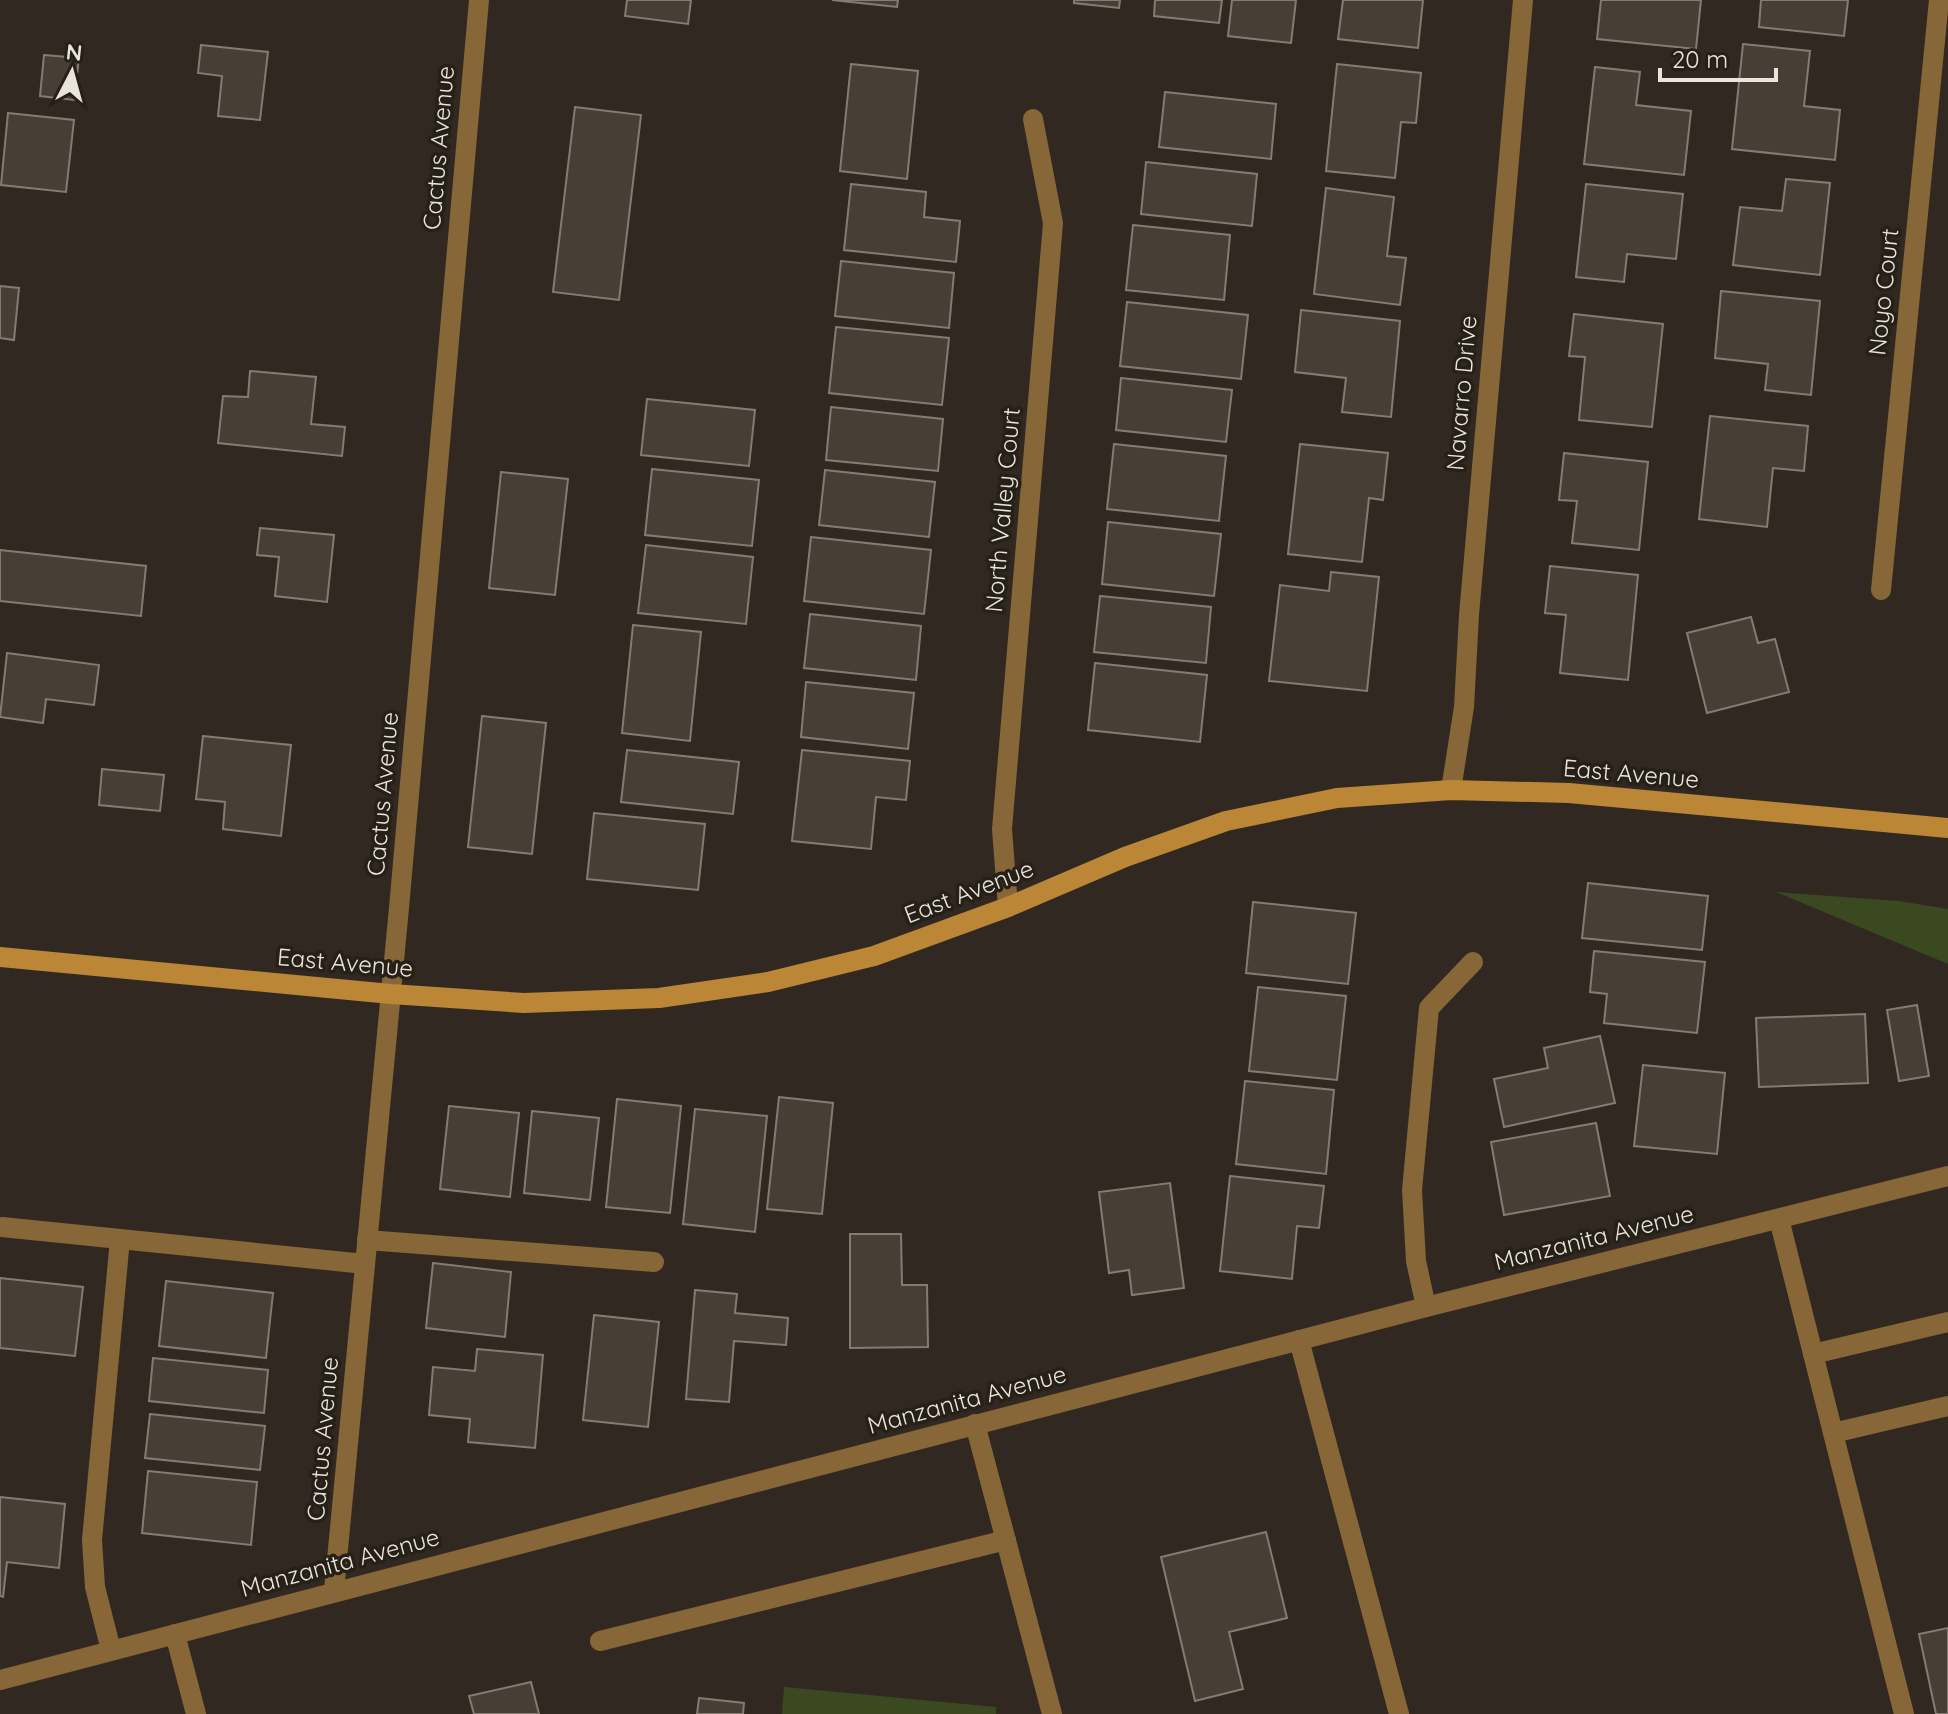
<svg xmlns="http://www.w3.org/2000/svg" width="1948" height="1714" viewBox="0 0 1948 1714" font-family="Quicksand,sans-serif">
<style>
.green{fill:#3b4921}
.building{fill:#473e35;stroke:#857b71;stroke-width:2}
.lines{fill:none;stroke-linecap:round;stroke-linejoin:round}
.service{stroke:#876638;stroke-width:20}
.minor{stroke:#876638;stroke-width:20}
.secondary{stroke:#bb8737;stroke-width:20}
.labels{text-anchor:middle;stroke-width:7;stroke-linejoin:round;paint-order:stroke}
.street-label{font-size:24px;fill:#e9e4de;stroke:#272017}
</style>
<rect width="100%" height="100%" fill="#312921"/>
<g class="green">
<path d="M 1776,892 L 1899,901 L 1948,909 L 1948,964 Z"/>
<path d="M 784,1687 L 996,1707 L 996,1714 L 782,1714 Z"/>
</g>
<g class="building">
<path d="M 627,0 L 691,0 L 688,24 L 625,16 Z"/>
<path d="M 832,0 L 898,0 L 897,7 Z"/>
<path d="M 1074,0 L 1120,0 L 1119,8 L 1074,3 Z"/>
<path d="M 1155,0 L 1222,0 L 1219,23 L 1154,16 Z"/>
<path d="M 1232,0 L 1296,0 L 1291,43 L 1228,36 Z"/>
<path d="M 1343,0 L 1423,0 L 1418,48 L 1338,39 Z"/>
<path d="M 1601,0 L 1701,0 L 1696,49 L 1597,39 Z"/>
<path d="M 1761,0 L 1848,0 L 1844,36 L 1759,27 Z"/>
<path d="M 1743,44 L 1810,51 L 1804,106 L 1840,110 L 1835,160 L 1732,149 Z"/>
<path d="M 201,45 L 268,52 L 260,120 L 218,116 L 222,76 L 198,73 Z"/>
<path d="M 44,55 L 79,58 L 74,100 L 40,96 Z"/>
<path d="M 851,64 L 918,71 L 907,179 L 840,171 Z"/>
<path d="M 1337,64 L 1421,73 L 1416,123 L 1401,122 L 1395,178 L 1326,171 Z"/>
<path d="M 1595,67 L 1640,72 L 1636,105 L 1691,111 L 1684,175 L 1584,164 Z"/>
<path d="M 1165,92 L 1276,104 L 1271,159 L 1159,147 Z"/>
<path d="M 575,107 L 641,115 L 619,300 L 553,292 Z"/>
<path d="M 8,113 L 74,120 L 66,192 L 1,185 Z"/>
<path d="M 1146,162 L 1257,174 L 1252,226 L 1141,214 Z"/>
<path d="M 1786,179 L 1830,183 L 1820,275 L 1733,265 L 1740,207 L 1782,211 Z"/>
<path d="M 851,184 L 926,192 L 924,217 L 960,221 L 956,262 L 844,250 Z"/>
<path d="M 1586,184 L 1683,194 L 1676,259 L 1627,254 L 1624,282 L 1576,277 Z"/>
<path d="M 1326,188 L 1394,197 L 1387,256 L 1406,258 L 1400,305 L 1314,294 Z"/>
<path d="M 1133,225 L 1230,235 L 1224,300 L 1126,290 Z"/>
<path d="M 841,261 L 954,273 L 949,328 L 835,316 Z"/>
<path d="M 0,286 L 19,288 L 14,340 L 0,338 Z"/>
<path d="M 1721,291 L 1820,301 L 1811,395 L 1765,390 L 1768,364 L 1715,358 Z"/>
<path d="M 1127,302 L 1248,315 L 1241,379 L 1120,366 Z"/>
<path d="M 1301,310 L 1400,321 L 1391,417 L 1342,412 L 1346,378 L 1295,372 Z"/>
<path d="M 1574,314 L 1663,324 L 1652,427 L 1579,420 L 1585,357 L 1569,356 Z"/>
<path d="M 836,327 L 949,338 L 942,405 L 829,393 Z"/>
<path d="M 250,371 L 316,377 L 311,424 L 345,427 L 342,456 L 218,443 L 223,396 L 248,397 Z"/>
<path d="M 1121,378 L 1232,390 L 1226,442 L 1116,430 Z"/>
<path d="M 647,399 L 755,410 L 749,466 L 641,455 Z"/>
<path d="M 831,407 L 943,419 L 938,471 L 826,460 Z"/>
<path d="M 1710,416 L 1808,426 L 1804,471 L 1773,468 L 1767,527 L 1699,519 Z"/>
<path d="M 1114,444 L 1226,456 L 1219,521 L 1107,509 Z"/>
<path d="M 1300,444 L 1388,453 L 1383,500 L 1369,498 L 1362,562 L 1288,554 Z"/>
<path d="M 1564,453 L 1648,462 L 1639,550 L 1572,543 L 1577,501 L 1559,500 Z"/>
<path d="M 652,469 L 759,480 L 752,546 L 645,535 Z"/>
<path d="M 825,470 L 935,482 L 929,537 L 819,525 Z"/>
<path d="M 501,472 L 568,479 L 555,595 L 489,588 Z"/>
<path d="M 1108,522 L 1221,534 L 1214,596 L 1102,584 Z"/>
<path d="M 260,528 L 334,535 L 327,602 L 275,596 L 279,557 L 257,555 Z"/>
<path d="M 811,537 L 931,550 L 924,614 L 804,601 Z"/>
<path d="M 646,545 L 753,557 L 746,624 L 638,613 Z"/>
<path d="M 0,550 L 146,566 L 141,616 L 0,601 Z"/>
<path d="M 1550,566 L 1638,575 L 1628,680 L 1560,673 L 1566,615 L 1545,613 Z"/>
<path d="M 1331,572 L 1379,577 L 1367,691 L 1269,681 L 1280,585 L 1329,591 Z"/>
<path d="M 1100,596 L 1211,607 L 1206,663 L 1094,652 Z"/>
<path d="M 810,614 L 921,626 L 916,680 L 804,668 Z"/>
<path d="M 1751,617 L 1758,643 L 1775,639 L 1789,692 L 1707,713 L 1687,633 Z"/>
<path d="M 633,625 L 701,632 L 690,741 L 622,733 Z"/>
<path d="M 7,653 L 99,665 L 94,705 L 46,699 L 43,723 L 0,717 Z"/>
<path d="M 1095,663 L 1207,675 L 1200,742 L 1088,730 Z"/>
<path d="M 806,682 L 914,693 L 908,749 L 801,737 Z"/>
<path d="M 482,716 L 546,723 L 532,854 L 468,847 Z"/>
<path d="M 203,736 L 291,745 L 281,836 L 223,829 L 225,802 L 196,799 Z"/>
<path d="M 627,750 L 739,762 L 733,814 L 621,802 Z"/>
<path d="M 802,750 L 910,761 L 906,800 L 876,797 L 871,849 L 792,841 Z"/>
<path d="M 102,769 L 164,775 L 160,811 L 99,805 Z"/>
<path d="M 594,813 L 705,824 L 698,890 L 587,879 Z"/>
<path d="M 1588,883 L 1708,896 L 1702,950 L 1582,938 Z"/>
<path d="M 1253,902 L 1356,913 L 1348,984 L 1246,973 Z"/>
<path d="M 1594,951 L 1705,962 L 1697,1033 L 1604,1023 L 1607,994 L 1590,992 Z"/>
<path d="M 1258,987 L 1346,996 L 1337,1080 L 1249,1071 Z"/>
<path d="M 1917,1005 L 1929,1076 L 1899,1081 L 1887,1010 Z"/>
<path d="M 1865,1014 L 1868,1083 L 1759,1087 L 1756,1018 Z"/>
<path d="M 1600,1036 L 1615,1103 L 1504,1127 L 1494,1079 L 1548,1068 L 1544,1048 Z"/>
<path d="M 1643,1065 L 1725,1073 L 1717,1154 L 1634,1146 Z"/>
<path d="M 1245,1081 L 1334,1090 L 1326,1174 L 1236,1164 Z"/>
<path d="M 779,1097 L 833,1103 L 822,1214 L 767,1209 Z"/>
<path d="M 617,1099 L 681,1106 L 670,1213 L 606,1207 Z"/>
<path d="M 449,1106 L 519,1113 L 510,1197 L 440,1189 Z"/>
<path d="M 695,1109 L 767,1116 L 755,1232 L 683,1224 Z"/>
<path d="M 532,1111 L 599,1118 L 590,1200 L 524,1193 Z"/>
<path d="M 1596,1123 L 1610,1196 L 1504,1215 L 1491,1142 Z"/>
<path d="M 1230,1176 L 1324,1186 L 1319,1228 L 1297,1226 L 1292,1279 L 1220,1271 Z"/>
<path d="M 1170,1183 L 1184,1288 L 1132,1295 L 1129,1270 L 1109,1273 L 1099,1192 Z"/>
<path d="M 850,1234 L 901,1234 L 902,1285 L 927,1285 L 928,1347 L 850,1348 Z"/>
<path d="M 433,1263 L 511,1272 L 505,1337 L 426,1328 Z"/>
<path d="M 0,1278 L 83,1287 L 75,1356 L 0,1348 Z"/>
<path d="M 166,1281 L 273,1293 L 266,1358 L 159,1346 Z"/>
<path d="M 695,1290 L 737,1294 L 735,1313 L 788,1318 L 786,1345 L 734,1341 L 729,1402 L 686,1399 Z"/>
<path d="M 594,1315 L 659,1322 L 648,1427 L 583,1420 Z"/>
<path d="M 477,1349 L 543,1355 L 535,1448 L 468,1442 L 470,1419 L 429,1415 L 433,1367 L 475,1371 Z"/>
<path d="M 153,1358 L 268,1370 L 264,1413 L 149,1401 Z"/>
<path d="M 150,1414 L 265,1426 L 260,1470 L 145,1458 Z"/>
<path d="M 148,1471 L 257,1482 L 251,1545 L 142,1533 Z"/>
<path d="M 0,1497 L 65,1504 L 59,1568 L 7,1562 L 3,1597 L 0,1596 Z"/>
<path d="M 1266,1532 L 1287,1618 L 1229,1632 L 1243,1689 L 1195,1701 L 1161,1557 Z"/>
<path d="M 1948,1628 L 1948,1714 L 1936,1714 L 1919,1634 Z"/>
<path d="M 531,1682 L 539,1714 L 474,1714 L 469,1696 Z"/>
<path d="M 699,1698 L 744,1703 L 743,1714 L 697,1714 Z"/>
</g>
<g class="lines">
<g class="service">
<path d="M 1779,1219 L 1904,1714"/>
<path d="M 2,1227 L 365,1264"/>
<path d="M 367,1240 L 654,1262"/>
<path d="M 1813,1354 L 1948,1322"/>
<path d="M 975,1424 L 1052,1714"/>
<path d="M 1833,1433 L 1948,1406"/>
<path d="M 600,1641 L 1006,1540"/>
<path d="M 111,1650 L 95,1587 L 92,1540 L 120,1239"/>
</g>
<g class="minor">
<path d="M 1881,590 L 1939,0"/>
<path d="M 1451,790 L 1464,707 L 1469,615 L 1523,0"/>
<path d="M 1008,907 L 1002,829 L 1053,223 L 1033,119"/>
<path d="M 1426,1307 L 1416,1261 L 1412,1190 L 1429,1008 L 1473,962"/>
<path d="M 1299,1340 L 1399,1714"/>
<path d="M 334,1591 L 399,908 L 479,0"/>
<path d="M 175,1634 L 196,1714"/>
<path d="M 0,1680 L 1426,1307 L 1948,1176"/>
</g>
<path class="secondary" d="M 0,957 L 391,994 L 524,1003 L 659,998 L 768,982 L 874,956 L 1008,907 L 1125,857 L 1226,821 L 1337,798 L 1451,790 L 1569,793 L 1948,828"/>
</g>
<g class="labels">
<g class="street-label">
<text transform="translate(439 148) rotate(-85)" y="8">Cactus Avenue</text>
<text transform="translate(1884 292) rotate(-84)" y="8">Noyo Court</text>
<text transform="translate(1462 393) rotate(-85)" y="8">Navarro Drive</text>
<text transform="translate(1003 510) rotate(-85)" y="8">North Valley Court</text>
<text transform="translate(1631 774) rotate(5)" y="8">East Avenue</text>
<text transform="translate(383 794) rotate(-85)" y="8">Cactus Avenue</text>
<text transform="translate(969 892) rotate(-21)" y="8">East Avenue</text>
<text transform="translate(345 963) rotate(5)" y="8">East Avenue</text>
<text transform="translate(1594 1238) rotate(-14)" y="8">Manzanita Avenue</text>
<text transform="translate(967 1400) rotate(-15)" y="8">Manzanita Avenue</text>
<text transform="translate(323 1439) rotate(-85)" y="8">Cactus Avenue</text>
<text transform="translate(340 1563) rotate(-15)" y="8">Manzanita Avenue</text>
</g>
</g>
<g transform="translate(72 72) rotate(6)" stroke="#272017" stroke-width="6" paint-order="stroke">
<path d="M0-6L14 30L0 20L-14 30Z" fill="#e9e4de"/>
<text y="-12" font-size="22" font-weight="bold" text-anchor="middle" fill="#e9e4de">N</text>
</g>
<path d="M1660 68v12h116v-12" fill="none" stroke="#e9e4de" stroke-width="4"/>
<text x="1672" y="68" font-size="24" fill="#e9e4de" stroke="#272017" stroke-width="6" paint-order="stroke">20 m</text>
</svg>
